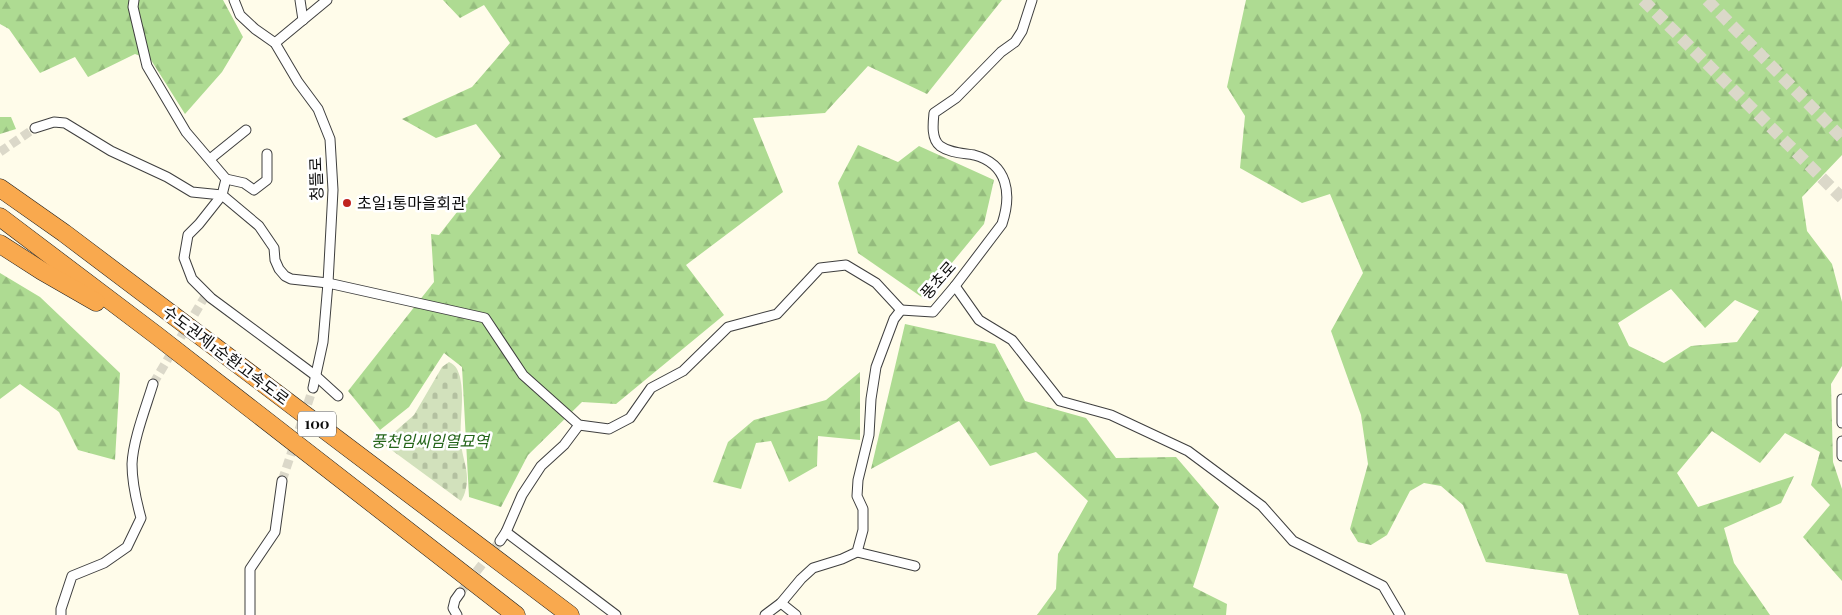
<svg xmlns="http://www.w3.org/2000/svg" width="1842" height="615" viewBox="0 0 1842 615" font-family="'Playfair Display','Noto Sans KR',serif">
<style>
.forest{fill:url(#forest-firs);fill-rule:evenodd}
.cemetery{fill:url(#cemetery-stones)}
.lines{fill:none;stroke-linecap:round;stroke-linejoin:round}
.street-tunnel{stroke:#dbd8c9;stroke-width:9;stroke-dasharray:9 4.5;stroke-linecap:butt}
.secondary-tunnel{stroke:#dbd8c9;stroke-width:12;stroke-dasharray:12 6;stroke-linecap:butt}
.street-casing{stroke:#3f3f3f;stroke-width:11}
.highway-casing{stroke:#1d1d1d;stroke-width:19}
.street{stroke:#fff;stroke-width:9}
.highway{stroke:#f9a94e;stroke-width:18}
.poi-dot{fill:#c0231f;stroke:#fff;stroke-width:2}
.labels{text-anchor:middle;stroke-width:5;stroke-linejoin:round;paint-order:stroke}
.shield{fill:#fff;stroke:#555;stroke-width:1}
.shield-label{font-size:15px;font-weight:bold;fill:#0c0c0c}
.street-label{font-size:16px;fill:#0c0c0c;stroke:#fff}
.poi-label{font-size:16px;fill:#0c0c0c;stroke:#fff;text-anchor:start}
.park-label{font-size:16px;font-style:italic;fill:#24651a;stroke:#fff}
</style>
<defs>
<pattern id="forest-firs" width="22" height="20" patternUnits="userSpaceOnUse" patternTransform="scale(1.25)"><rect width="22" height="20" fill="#aedb92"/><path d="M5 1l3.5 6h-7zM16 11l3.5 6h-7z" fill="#94bb7d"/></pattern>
<pattern id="cemetery-stones" width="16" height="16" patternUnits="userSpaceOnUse" patternTransform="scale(1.25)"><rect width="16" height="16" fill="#d2e1bc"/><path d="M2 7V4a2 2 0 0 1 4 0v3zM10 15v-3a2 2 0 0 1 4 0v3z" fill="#b3c0a0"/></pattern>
</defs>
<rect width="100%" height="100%" fill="#fffcea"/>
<g class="forest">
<path d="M 0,0 L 223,0 L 243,37 L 222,72 L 185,114 L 151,60 L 135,54 L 88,77 L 75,57 L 40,73 L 9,29 L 0,24 Z"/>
<path d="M 443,0 L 1002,0 L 927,94 L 868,66 L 825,113 L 753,118 L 783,192 L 686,265 L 724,315 L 616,404 L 582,402 L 528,455 L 501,507 L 469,497 L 462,367 L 444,353 L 409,407 L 380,430 L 348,391 L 434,282 L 431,234 L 439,235 L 501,156 L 476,124 L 436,138 L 402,119 L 472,87 L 510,43 L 484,5 L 460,18 Z"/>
<path d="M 1246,0 L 1842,0 L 1842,155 L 1802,197 L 1807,231 L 1832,264 L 1842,302 L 1842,366 L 1831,384 L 1833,462 L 1842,489 L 1842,581 L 1803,537 L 1830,505 L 1811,485 L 1820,452 L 1785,433 L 1760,463 L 1712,431 L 1677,473 L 1698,507 L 1794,476 L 1781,503 L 1724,528 L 1734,563 L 1770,615 L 1579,615 L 1567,574 L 1486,562 L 1463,505 L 1441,486 L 1424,483 L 1410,491 L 1387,535 L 1371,545 L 1358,542 L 1350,529 L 1368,464 L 1361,415 L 1331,331 L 1363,273 L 1330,194 L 1302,203 L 1240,168 L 1245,116 L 1227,87 ZM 1671,289 L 1705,328 L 1735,300 L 1759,311 L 1737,342 L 1691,346 L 1664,363 L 1629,346 L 1618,323 Z"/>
<path d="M 0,117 L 11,117 L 16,129 L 0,134 Z"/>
<path d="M 858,145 L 898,162 L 919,146 L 994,180 L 984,224 L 923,298 L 858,253 L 838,183 Z"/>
<path d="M 0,273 L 40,297 L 120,373 L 115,460 L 78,450 L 59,412 L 20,384 L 0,399 Z"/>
<path d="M 905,324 L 995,344 L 1025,401 L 1086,418 L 1116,458 L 1176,457 L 1219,507 L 1193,587 L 1227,604 L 1226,615 L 1037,615 L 1056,589 L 1058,554 L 1088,501 L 1036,452 L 990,466 L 959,421 L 871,469 Z"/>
<path d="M 860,372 L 860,440 L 818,436 L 817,466 L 789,482 L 771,441 L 756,443 L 741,489 L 713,482 L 728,442 L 754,420 L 826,400 Z"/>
</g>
<path class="cemetery" d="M 449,362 C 456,365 458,370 460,377 C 465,399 459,421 461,443 C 462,455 467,467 467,478 C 467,486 465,495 461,501 L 382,443 L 414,415 L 442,367 Z"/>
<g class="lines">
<g class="street-tunnel">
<path d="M 0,152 L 35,128"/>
<path d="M 153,384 L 207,293"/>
<path d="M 282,481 L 313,388"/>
<path d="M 460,593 L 500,541"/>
</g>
<g class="secondary-tunnel">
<path d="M 1643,0 L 1842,198"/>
<path d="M 1707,0 L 1842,138"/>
</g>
<g class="street-casing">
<g id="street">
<path d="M 134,0 L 133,7 L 147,66 L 186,132 L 226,179 L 222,195 L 199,224 L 188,235 L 184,258 L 192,279 L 211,298 L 316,376 L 338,396"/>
<path d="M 234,0 L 240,15 L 255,29 L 275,43 L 298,82 L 318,109 L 330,139 L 333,190 L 328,283 L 323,342 L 313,388"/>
<path d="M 300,0 L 303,20"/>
<path d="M 275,43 L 327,0"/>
<path d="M 35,128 L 54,122 L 65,123 L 111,151 L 167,177 L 192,192 L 222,195 L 259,226 L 274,248 L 275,260 L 279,269 L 285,276 L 291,279 L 328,283 L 485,318 L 523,375 L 579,425 L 609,429 L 630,418 L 651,388 L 683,371 L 728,327 L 777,314 L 820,268 L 846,265 L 876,283 L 901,310"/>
<path d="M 210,159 L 246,130"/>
<path d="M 226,179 L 244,183 L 254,190 L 267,180 L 267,154"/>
<path d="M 955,286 L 979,320 L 1012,340 L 1060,401 L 1111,415 L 1188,451 L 1262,506 L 1293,541 L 1383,586 L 1400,615"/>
<path d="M 1842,399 L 1842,423"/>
<path d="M 1842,441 L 1842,456"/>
<path d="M 506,532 L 616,615"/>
<path d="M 500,541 L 506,532 L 522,495 L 541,466 L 564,445 L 579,425"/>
<path d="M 857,552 L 915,566"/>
<path d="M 781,603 L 796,615"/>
<path d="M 61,615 L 61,609 L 72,576 L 104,563 L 127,547 L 141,518 C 136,500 132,483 132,464 C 133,440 146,407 153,384"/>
<path d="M 250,615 L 250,569 L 275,532 L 282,481"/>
<path d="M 457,615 L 453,608 L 455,600 L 460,593"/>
<path d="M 765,615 L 781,603 L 801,579 L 813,568 L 842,559 L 857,552 L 863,530 L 863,509 L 857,496 L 858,480 L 869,435 L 871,399 L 876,367 L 894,319 L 901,310 L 933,312 L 955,286 L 1002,224 C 1012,194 1008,164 974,155 C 962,153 950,153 940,146 C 931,139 933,123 934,113 L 956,98 L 1001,52 L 1015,42 L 1022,31 L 1032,0"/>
</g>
</g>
<g class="highway-casing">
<g id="highway">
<path d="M 0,188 L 64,233 L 570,615"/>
<path d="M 0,217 L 156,335 L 516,615"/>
<path d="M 0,244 L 42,271 L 96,302"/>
</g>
</g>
<use href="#street" class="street"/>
<use href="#highway" class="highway"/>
</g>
<circle class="poi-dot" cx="347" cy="203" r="5"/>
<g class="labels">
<rect class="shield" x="298" y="411.5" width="38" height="25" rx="4"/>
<g class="shield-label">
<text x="317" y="429">100</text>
</g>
<g class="street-label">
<text transform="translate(316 179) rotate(-92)" y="6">청뜰로</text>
<text transform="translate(938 280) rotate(-49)" y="6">풍초로</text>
<text transform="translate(226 355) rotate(37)" y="6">수도권제1순환고속도로</text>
</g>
<g class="poi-label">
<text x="357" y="209">초일1통마을회관</text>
</g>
<g class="park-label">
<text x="430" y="447">풍천임씨임열묘역</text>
</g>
</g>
</svg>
